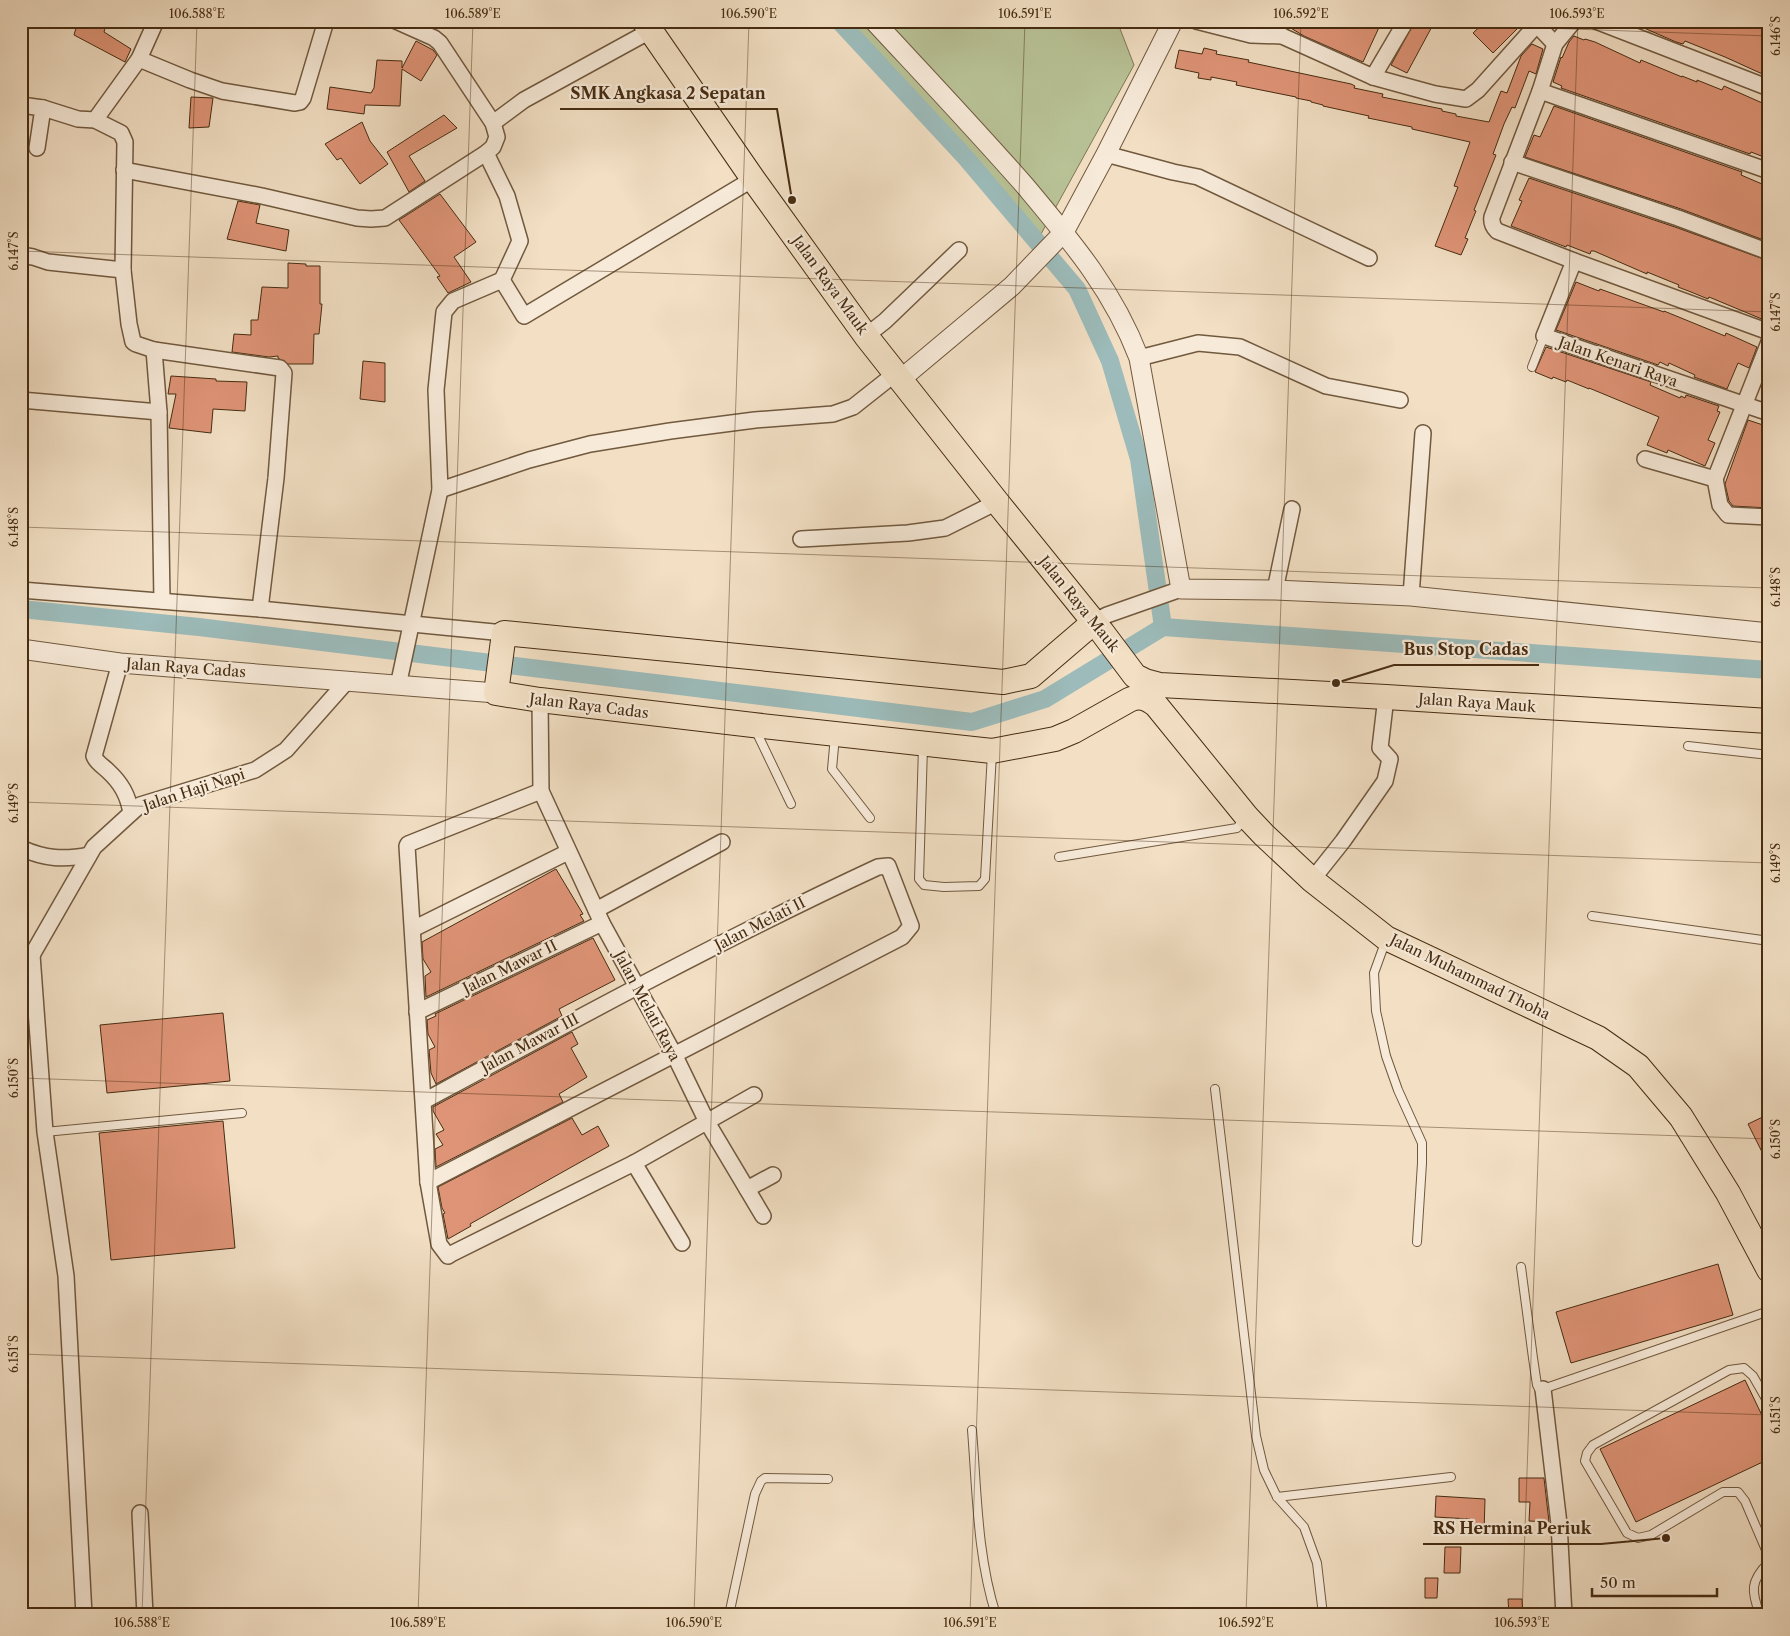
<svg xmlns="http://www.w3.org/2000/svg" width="1790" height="1636" viewBox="0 0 1790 1636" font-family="'Libre Caslon Text',serif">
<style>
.green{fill:#b8c296;stroke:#7f7754}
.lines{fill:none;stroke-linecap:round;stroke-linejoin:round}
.canal{stroke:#9cbbba;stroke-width:18}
.building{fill:#df9477;stroke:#462c11}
.service-casing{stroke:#71593e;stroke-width:10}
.minor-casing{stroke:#71593e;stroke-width:18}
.tertiary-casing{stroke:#71593e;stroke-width:21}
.primary-casing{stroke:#462c11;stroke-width:26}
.service{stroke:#f7ead9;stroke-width:8}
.minor{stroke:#f7ead9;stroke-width:15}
.tertiary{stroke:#f7ead9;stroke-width:19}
.primary{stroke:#f2dfc4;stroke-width:24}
.ticks{fill:none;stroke:#462c11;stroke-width:1;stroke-opacity:0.45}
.labels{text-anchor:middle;stroke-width:4.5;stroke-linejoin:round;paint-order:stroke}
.street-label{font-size:15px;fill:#462c11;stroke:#f7ead9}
.leader{fill:none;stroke:#462c11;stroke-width:2}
.callout-dot{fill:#462c11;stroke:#f7ead9;stroke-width:2}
.callout-label{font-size:16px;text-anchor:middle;font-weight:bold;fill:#462c11;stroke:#f7ead9;stroke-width:4.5;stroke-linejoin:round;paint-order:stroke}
.neatline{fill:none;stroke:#462c11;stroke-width:2}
.ticks-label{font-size:12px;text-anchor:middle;fill:#462c11}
</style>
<rect width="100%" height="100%" fill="#f2dfc4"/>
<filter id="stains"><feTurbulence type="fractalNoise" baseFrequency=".004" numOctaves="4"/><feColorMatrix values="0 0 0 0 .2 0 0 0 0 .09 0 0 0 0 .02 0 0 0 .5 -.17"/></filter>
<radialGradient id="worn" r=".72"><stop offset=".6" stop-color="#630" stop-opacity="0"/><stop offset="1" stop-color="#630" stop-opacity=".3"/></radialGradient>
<path class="green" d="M 844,21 L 1117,21 L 1134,65 L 1041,234 Z"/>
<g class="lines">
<g class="canal">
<path d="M 839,21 L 966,158 L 1077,289 L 1110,361 L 1139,459 L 1163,627"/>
<path d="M 21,609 L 199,627 L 972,722 L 1045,699 L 1163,627"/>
<path d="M 1163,627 L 1769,670"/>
</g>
</g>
<g class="building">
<path d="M 78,21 L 107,21 L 104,32 L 131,49 L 125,62 L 74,35 Z"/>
<path d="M 1279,21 L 1382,21 L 1363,62 L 1304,36 Z"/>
<path d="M 1415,21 L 1435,21 L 1407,73 L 1391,65 Z"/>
<path d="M 1486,21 L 1525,21 L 1493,53 L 1473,33 Z"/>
<path d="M 1628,21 L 1769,21 L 1769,77 L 1725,57 L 1685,41 L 1683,44 L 1676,42 Z"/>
<path d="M 1574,36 L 1584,40 L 1585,39 L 1595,42 L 1640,63 L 1641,60 L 1682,77 L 1682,76 L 1697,82 L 1697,80 L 1722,90 L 1724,86 L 1769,106 L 1769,159 L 1751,152 L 1750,154 L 1561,88 L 1562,86 L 1553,82 L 1561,57 L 1562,58 L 1569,42 Z"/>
<path d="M 416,41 L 433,50 L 437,55 L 421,81 L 402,69 L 400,106 L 365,105 L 364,114 L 327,109 L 330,87 L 371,93 L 374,88 L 377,60 L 402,61 L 402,68 Z"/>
<path d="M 1532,44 L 1543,49 L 1536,74 L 1529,71 L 1515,108 L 1512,107 L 1504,124 L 1493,154 L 1496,155 L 1474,210 L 1476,211 L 1465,238 L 1468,239 L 1461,255 L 1435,246 L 1458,187 L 1454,186 L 1470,142 L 1412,129 L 1412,127 L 1368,118 L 1369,116 L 1323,106 L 1323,105 L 1311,102 L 1311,101 L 1296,98 L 1296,97 L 1236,85 L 1237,82 L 1211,77 L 1211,80 L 1198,78 L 1199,73 L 1175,68 L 1179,50 L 1202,54 L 1204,48 L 1217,51 L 1216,54 L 1249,60 L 1248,62 L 1351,84 L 1355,86 L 1354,88 L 1383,94 L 1382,97 L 1442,109 L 1442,111 L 1456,114 L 1456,116 L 1489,122 L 1501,91 L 1507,93 L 1521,56 Z"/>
<path d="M 191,97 L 213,98 L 209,127 L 189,128 Z"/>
<path d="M 1554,106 L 1742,172 L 1741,175 L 1769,187 L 1769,242 L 1681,209 L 1525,157 L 1534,135 L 1540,137 Z"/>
<path d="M 444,115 L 457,128 L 409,156 L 425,181 L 409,192 L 387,152 Z"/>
<path d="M 362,122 L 370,141 L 388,164 L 360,184 L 341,158 L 337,160 L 325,144 Z"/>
<path d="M 1529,178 L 1675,227 L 1769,261 L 1769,322 L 1709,297 L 1708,299 L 1691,292 L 1678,287 L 1679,285 L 1647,272 L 1647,274 L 1594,251 L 1591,251 L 1590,254 L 1567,245 L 1566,247 L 1511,226 L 1522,201 L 1519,200 Z"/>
<path d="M 440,194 L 476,242 L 454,257 L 471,282 L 448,293 L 437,277 L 440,276 L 399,220 Z"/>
<path d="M 238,201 L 260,205 L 256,223 L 289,230 L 286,251 L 227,239 Z"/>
<path d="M 288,263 L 306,264 L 306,266 L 320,266 L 320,304 L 322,304 L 319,334 L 314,334 L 313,364 L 288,364 L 278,358 L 278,356 L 269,357 L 232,352 L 234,334 L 251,335 L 251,320 L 258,320 L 262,287 L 288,288 Z"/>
<path d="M 1576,282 L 1599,291 L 1600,289 L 1664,312 L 1664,311 L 1708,329 L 1725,336 L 1726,333 L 1757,347 L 1749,368 L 1738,363 L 1727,389 L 1694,377 L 1695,375 L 1669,363 L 1668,366 L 1660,362 L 1658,365 L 1556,330 Z"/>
<path d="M 1546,347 L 1651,382 L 1650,385 L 1680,398 L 1681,396 L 1685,398 L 1686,395 L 1719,406 L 1717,411 L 1720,412 L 1708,440 L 1715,443 L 1705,466 L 1668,450 L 1667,453 L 1647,445 L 1659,417 L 1589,388 L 1589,389 L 1567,380 L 1566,382 L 1553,377 L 1552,379 L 1535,372 Z"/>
<path d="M 363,361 L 385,363 L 385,402 L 360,399 Z"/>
<path d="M 171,376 L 216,379 L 216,381 L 247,382 L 245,411 L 213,409 L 211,433 L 169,428 L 176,394 L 168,394 Z"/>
<path d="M 1748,420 L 1769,427 L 1769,508 L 1733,506 L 1729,501 L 1725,484 Z"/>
<path d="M 556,869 L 583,914 L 580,915 L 584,921 L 426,997 L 425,976 L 431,972 L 423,959 L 422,942 Z"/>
<path d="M 593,938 L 615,980 L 559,1009 L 562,1016 L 436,1084 L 431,1073 L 429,1050 L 435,1047 L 428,1034 L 427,1020 L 436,1016 L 435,1014 Z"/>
<path d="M 223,1013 L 230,1081 L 107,1093 L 100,1025 Z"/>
<path d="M 572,1032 L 578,1044 L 571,1048 L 587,1077 L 559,1094 L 563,1102 L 436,1167 L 435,1149 L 443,1145 L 436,1134 L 444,1130 L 433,1111 L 433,1107 Z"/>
<path d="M 1769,1114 L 1769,1166 L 1748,1124 Z"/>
<path d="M 572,1118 L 582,1135 L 598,1126 L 609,1146 L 470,1224 L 471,1226 L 448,1239 L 443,1214 L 445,1213 L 442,1208 L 438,1187 Z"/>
<path d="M 223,1121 L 235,1248 L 111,1260 L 99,1133 Z"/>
<path d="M 1718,1264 L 1733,1315 L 1571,1363 L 1556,1312 Z"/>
<path d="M 1745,1380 L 1769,1430 L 1769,1459 L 1636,1522 L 1600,1449 Z"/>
<path d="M 1519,1478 L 1544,1478 L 1549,1522 L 1529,1521 L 1530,1502 L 1519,1502 Z"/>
<path d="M 1436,1496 L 1485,1499 L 1484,1534 L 1470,1534 L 1470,1519 L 1435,1517 Z"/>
<path d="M 1445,1547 L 1461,1547 L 1460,1573 L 1444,1573 Z"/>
<path d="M 1425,1578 L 1438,1578 L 1437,1598 L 1425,1598 Z"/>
<path d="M 1508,1599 L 1522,1599 L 1523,1615 L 1509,1615 Z"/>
</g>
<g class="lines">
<g class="service-casing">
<g id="service">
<path d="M 1532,367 L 1544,336"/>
<path d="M 755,729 L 791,804"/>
<path d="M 835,736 L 832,769 L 870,818"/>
<path d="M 1688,746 L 1769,755"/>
<path d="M 923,747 L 919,879 L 924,885 L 944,887 L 979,886 L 985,879 L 992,753"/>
<path d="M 1059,857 L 1237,828 L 1245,818"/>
<path d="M 1592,916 L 1769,941"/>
<path d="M 1386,940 L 1374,973 L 1376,1011 L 1386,1056 L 1398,1090 L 1422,1143 L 1422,1163 L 1417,1242"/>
<path d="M 1215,1089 L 1256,1436 L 1264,1470 L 1277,1497 L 1304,1527 L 1317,1563 L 1323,1615"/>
<path d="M 45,1132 L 242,1113"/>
<path d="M 1521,1267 L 1533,1358 L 1537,1385 L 1539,1389 L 1543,1389 L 1769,1311"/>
<path d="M 1769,1404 L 1753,1376 L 1744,1368 L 1729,1370 L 1593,1445 L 1587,1453 L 1585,1461 L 1627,1533 L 1638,1538 L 1651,1535 L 1723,1492 L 1738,1492 L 1745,1501 L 1769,1557"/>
<path d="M 972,1430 C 977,1491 977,1556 996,1615"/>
<path d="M 1277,1497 L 1451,1477"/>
<path d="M 729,1615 L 755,1494 L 761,1481 L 765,1478 L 828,1479"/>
<path d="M 1760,1615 C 1751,1591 1750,1581 1769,1562"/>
</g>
</g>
<g class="minor-casing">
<g id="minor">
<path d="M 1196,21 L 1251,35 L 1282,36 L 1373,77 L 1435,94 L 1466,99 L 1478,90 L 1540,21"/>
<path d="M 1264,21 L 1282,36"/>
<path d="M 1596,21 L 1769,88"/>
<path d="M 1537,25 L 1555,44 L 1540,91 L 1492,217 C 1491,223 1493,227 1497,231 L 1574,261 L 1769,332"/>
<path d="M 1555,44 L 1574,21"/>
<path d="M 139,59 L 190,80 L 222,91 L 295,103 L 300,102 L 303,98 L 326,21"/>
<path d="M 1373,77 L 1406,21"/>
<path d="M 1540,91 L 1769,171"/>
<path d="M 21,105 L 43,108 L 78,119 L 95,120 L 121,133 L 125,142 L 123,270 L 129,324 L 133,342 L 136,344 L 154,350 L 280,368 L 284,373 L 276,478 L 260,609"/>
<path d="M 95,120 L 139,59 L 156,21"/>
<path d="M 493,123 L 524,100 L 650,31"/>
<path d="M 37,148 L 43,108"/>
<path d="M 486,153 L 507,196 L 520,241 L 502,280"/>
<path d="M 1106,154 L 1173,172 L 1198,177 L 1369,258"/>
<path d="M 1512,162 L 1678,218 L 1769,252"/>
<path d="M 124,170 L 262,196 L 357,218 L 371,219 L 385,218 L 486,153 L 493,147 L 497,137 L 493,123 L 440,43 L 434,38 L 396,21"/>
<path d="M 21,255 L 33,257 L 48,262 L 123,270"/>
<path d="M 1574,261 L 1544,336 L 1769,413"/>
<path d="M 866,336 L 885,321 L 959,250"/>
<path d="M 154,350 L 159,412 L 162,601"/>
<path d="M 1139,358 L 1198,343 L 1240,347 L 1326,386 L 1400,400"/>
<path d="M 21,400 L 159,412"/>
<path d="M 1645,459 L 1715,479"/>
<path d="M 1715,479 L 1769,342"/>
<path d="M 1715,479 L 1720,505 L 1728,515 L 1769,517"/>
<path d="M 440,490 L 529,460 L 590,444 L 670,431 L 755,420 L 833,414 L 853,407 L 896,373"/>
<path d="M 801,539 L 908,533 L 945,528 L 997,502"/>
<path d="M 21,590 L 260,609 L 504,633"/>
<path d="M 1275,590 L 1292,509"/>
<path d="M 1411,596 L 1423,433"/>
<path d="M 1094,622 L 1107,615 L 1181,589"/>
<path d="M 120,663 L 94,756 C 96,762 103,766 108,771 C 121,783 128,795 131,813"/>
<path d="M 398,686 L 440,490 L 436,390 L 444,312 L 453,301 L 502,280 L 524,316 L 753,179"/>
<path d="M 540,700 L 541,791 L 602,923 L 674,1054 L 707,1122 L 763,1216"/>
<path d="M 541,791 L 408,844 L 407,846 L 428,1182 L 439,1244 L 448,1256 L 451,1254 L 634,1163 L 754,1095"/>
<path d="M 21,848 C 45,859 64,860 89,855"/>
<path d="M 1312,880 L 1343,841 L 1385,781 L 1390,759 L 1380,748 L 1386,697"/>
<path d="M 596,910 L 722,842"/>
<path d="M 413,929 L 568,852"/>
<path d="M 32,955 L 45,1132 L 66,1276 L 84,1615"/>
<path d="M 21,960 L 32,955 L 94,847 L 140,805 L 255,770 L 286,750 L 348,680"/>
<path d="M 417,1012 L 602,923"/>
<path d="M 424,1101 C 574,1020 723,939 878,867 L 888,866 L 911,926 L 902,937 L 428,1182"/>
<path d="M 634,1163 L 682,1243"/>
<path d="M 747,1189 L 773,1175"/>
<path d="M 1543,1389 L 1559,1524 L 1564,1615"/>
<path d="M 140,1513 L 145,1615"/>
</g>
</g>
<g class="tertiary-casing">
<g id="tertiary">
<path d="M 874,21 C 925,76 977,131 1026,187 C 1072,242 1113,290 1139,358 L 1181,589 L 1275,590 L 1411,596 L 1769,633"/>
<path d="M 901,379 L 1012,286 L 1064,232 L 1106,154 L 1173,21"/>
<path d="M 21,649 L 120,663 L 496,693"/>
</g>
</g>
<g class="primary-casing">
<g id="primary">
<path d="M 644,21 L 753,179 L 866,336 L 997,502 L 1102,632 L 1135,676 L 1145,681 L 1160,685 L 1386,697 L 1769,721"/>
<path d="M 1094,622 L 1031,676 L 1003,682 L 504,633 L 496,693 L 540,700 L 753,725 L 992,751 L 1055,739 L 1074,731 L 1129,700 C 1140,695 1147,698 1156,705 L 1247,817 L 1264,835 L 1312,880 L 1386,938 L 1598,1038 L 1638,1066 L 1681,1117 L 1728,1193 L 1769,1270"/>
</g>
</g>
<use href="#service" class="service"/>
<use href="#minor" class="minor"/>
<use href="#tertiary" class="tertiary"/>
<use href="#primary" class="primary"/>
</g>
<path class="ticks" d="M 1347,21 L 1769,36M 21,251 L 1769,312M 21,527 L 1769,588M 21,802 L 1769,863M 21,1078 L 1769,1139M 21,1354 L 1769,1415M 142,1615 L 197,21M 418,1615 L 473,21M 694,1615 L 749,21M 970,1615 L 1025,21M 1246,1615 L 1301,21M 1522,1615 L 1578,21"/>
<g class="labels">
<g class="street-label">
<text transform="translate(830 285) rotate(54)" y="5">Jalan Raya Mauk</text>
<text transform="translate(1618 362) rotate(19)" y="5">Jalan Kenari Raya</text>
<text transform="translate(1079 604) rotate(51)" y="5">Jalan Raya Mauk</text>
<text transform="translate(186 668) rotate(4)" y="5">Jalan Raya Cadas</text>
<text transform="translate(1477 703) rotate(4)" y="5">Jalan Raya Mauk</text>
<text transform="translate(589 706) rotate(7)" y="5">Jalan Raya Cadas</text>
<text transform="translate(194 790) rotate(-18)" y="5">Jalan Haji Napi</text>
<text transform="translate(760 924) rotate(-27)" y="5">Jalan Melati II</text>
<text transform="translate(510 967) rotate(-26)" y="5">Jalan Mawar II</text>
<text transform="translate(1470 977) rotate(26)" y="5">Jalan Muhammad Thoha</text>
<text transform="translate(647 1006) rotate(62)" y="5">Jalan Melati Raya</text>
<text transform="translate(530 1043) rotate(-28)" y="5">Jalan Mawar III</text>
</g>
</g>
<path class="leader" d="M792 200L777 109H560M1336 683L1394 665H1539M1666 1538L1601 1544H1423"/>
<g class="callout-dot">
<circle cx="792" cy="200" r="5"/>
<circle cx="1336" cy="683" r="5"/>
<circle cx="1666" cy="1538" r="5"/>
</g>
<g class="callout-label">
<text x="668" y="99">SMK Angkasa 2 Sepatan</text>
<text x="1466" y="655">Bus Stop Cadas</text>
<text x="1512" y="1534">RS Hermina Periuk</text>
</g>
<rect width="1790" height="1636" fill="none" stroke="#f2dfc4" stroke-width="55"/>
<path d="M1592 1588v8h125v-8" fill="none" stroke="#462c11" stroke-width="2.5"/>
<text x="1600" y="1588" font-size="15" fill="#462c11" stroke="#f7ead9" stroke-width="4" paint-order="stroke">50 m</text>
<rect x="28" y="28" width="1734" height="1580" class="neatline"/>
<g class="ticks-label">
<text x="197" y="18">106.588°E</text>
<text x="473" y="18">106.589°E</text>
<text x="749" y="18">106.590°E</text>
<text x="1025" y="18">106.591°E</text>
<text x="1301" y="18">106.592°E</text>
<text x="1577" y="18">106.593°E</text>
<text transform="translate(1776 36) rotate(-90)" y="4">6.146°S</text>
<text transform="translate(14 251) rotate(-90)" y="4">6.147°S</text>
<text transform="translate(1776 312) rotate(-90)" y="4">6.147°S</text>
<text transform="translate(14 527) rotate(-90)" y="4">6.148°S</text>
<text transform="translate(1776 587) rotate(-90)" y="4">6.148°S</text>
<text transform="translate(14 803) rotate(-90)" y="4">6.149°S</text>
<text transform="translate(1776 863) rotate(-90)" y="4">6.149°S</text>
<text transform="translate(14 1078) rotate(-90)" y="4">6.150°S</text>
<text transform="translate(1776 1139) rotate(-90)" y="4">6.150°S</text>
<text transform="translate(14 1354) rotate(-90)" y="4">6.151°S</text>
<text transform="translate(1776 1415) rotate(-90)" y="4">6.151°S</text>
<text x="142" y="1627">106.588°E</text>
<text x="418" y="1627">106.589°E</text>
<text x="694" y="1627">106.590°E</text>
<text x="970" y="1627">106.591°E</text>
<text x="1246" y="1627">106.592°E</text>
<text x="1522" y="1627">106.593°E</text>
</g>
<rect width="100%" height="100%" filter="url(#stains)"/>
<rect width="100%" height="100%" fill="url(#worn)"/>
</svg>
